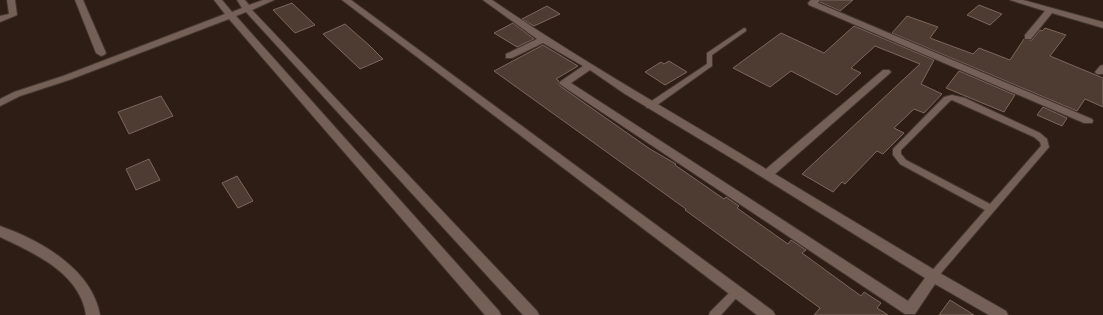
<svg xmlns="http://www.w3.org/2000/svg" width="1103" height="315" viewBox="0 0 1103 315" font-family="Jost,sans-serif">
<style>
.building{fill:#4e3c32;stroke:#7b665c}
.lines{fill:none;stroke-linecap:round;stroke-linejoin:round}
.service-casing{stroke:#443631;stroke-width:2}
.minor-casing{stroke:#443631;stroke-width:2}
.service{fill:#746056;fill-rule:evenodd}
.minor{fill:#746056;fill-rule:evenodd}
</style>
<rect width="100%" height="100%" fill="#2e1d14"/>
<g class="building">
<path d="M 821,0 L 853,0 L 840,11 L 820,2 Z"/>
<path d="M 292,3 L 315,25 L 295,33 L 273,10 Z"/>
<path d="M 979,5 L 1002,14 L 990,25 L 967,15 Z"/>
<path d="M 547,6 L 560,14 L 534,26 L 522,19 Z"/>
<path d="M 907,16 L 938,27 L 930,38 L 973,54 L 979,48 L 1010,60 L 1024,39 L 1032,40 L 1040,30 L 1042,31 L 1045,28 L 1066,35 L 1050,56 L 1103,78 L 1103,107 L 1085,99 L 1077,111 L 892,33 Z"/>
<path d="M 513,23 L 534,39 L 517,47 L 494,33 Z"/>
<path d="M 345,24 L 370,46 L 383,59 L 360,69 L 323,34 Z"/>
<path d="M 854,26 L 934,60 L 921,84 L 942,94 L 924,113 L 914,109 L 894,128 L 904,133 L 883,154 L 877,151 L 845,184 L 842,182 L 833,192 L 802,174 L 920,64 L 875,46 L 851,68 L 861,73 L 837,95 L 791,71 L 770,87 L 733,68 L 781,33 L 824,53 Z"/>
<path d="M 543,45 L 578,66 L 556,79 L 559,81 L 558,83 L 560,86 L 650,149 L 676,164 L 675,165 L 724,199 L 726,197 L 739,206 L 737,208 L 788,244 L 791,240 L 806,250 L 802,253 L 861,296 L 864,292 L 881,303 L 877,308 L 888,315 L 814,315 L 820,308 L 685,210 L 686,209 L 494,71 Z"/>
<path d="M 669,61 L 687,72 L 665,85 L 645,72 L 661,62 L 664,64 Z"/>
<path d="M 959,71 L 1015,95 L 1004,112 L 946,88 Z"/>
<path d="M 161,96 L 173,116 L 129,134 L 118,112 Z"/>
<path d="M 1043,107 L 1067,118 L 1062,126 L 1037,115 Z"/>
<path d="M 149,159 L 160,180 L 136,190 L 126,169 Z"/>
<path d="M 237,176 L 253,201 L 238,208 L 222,183 Z"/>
<path d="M 950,300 L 974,315 L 939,315 Z"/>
</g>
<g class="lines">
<g class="service-casing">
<g id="service">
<path d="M 744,28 L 746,29 L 746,31 L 712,55 L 712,66 L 653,108 L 647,108 L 646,106 L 647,104 L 707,64 L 707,53 Z"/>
<path d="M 952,95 L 965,98 L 1040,133 L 1047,139 L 1049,147 L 936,279 L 933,280 L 930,279 L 928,276 L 930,273 L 985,210 L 900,164 L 893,155 L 893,149 L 944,97 ZM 952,100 L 1034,137 L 1040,142 L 1041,146 L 990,204 L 906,160 L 901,154 L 901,150 L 950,101 Z"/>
<path d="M 736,288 L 739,289 L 741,292 L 739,295 L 721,315 L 709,315 L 710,312 L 733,289 Z"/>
</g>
</g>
<g class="minor-casing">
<g id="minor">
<path d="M 7,0 L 15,0 L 17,15 L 0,22 L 0,16 L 9,14 Z"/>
<path d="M 75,0 L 83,0 L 106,53 L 104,55 L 101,56 L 96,53 Z"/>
<path d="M 214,0 L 222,0 L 232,12 L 242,8 L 237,0 L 245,0 L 249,5 L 263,0 L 274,0 L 252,10 L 537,311 L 539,315 L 523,315 L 246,12 L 236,16 L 499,311 L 501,315 L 485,315 L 229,19 L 69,80 L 20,96 L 0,106 L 0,99 L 14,92 L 63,76 L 225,14 Z"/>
<path d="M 342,0 L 351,0 L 773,311 L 775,315 L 757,315 Z"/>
<path d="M 483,0 L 492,0 C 581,61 674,113 766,169 L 883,70 L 889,70 L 891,72 L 889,74 L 775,174 L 938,272 L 1006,311 L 1008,315 L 989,315 L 935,284 L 915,314 L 905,314 L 561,85 L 559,83 L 561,81 L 583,66 L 543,43 L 512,58 L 506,58 L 506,54 L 537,39 ZM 590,70 L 625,94 L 741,164 L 925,278 L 908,301 L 571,83 Z"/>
<path d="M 811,0 L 820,0 L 818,3 L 1092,119 L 1093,121 L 1092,123 L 1084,123 L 809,5 L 808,3 Z"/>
<path d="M 1010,0 L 1023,0 L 1103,22 L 1103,28 L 1052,13 L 1031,39 L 1025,39 L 1025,35 L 1045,11 Z"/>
<path d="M 1103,65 L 1103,74 L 1097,74 L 1095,72 L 1100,66 Z"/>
<path d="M 0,226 C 40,240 92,269 100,315 L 86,315 C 80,273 34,253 0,237 Z"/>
</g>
</g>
<use href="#service" class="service"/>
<use href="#minor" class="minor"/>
</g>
</svg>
